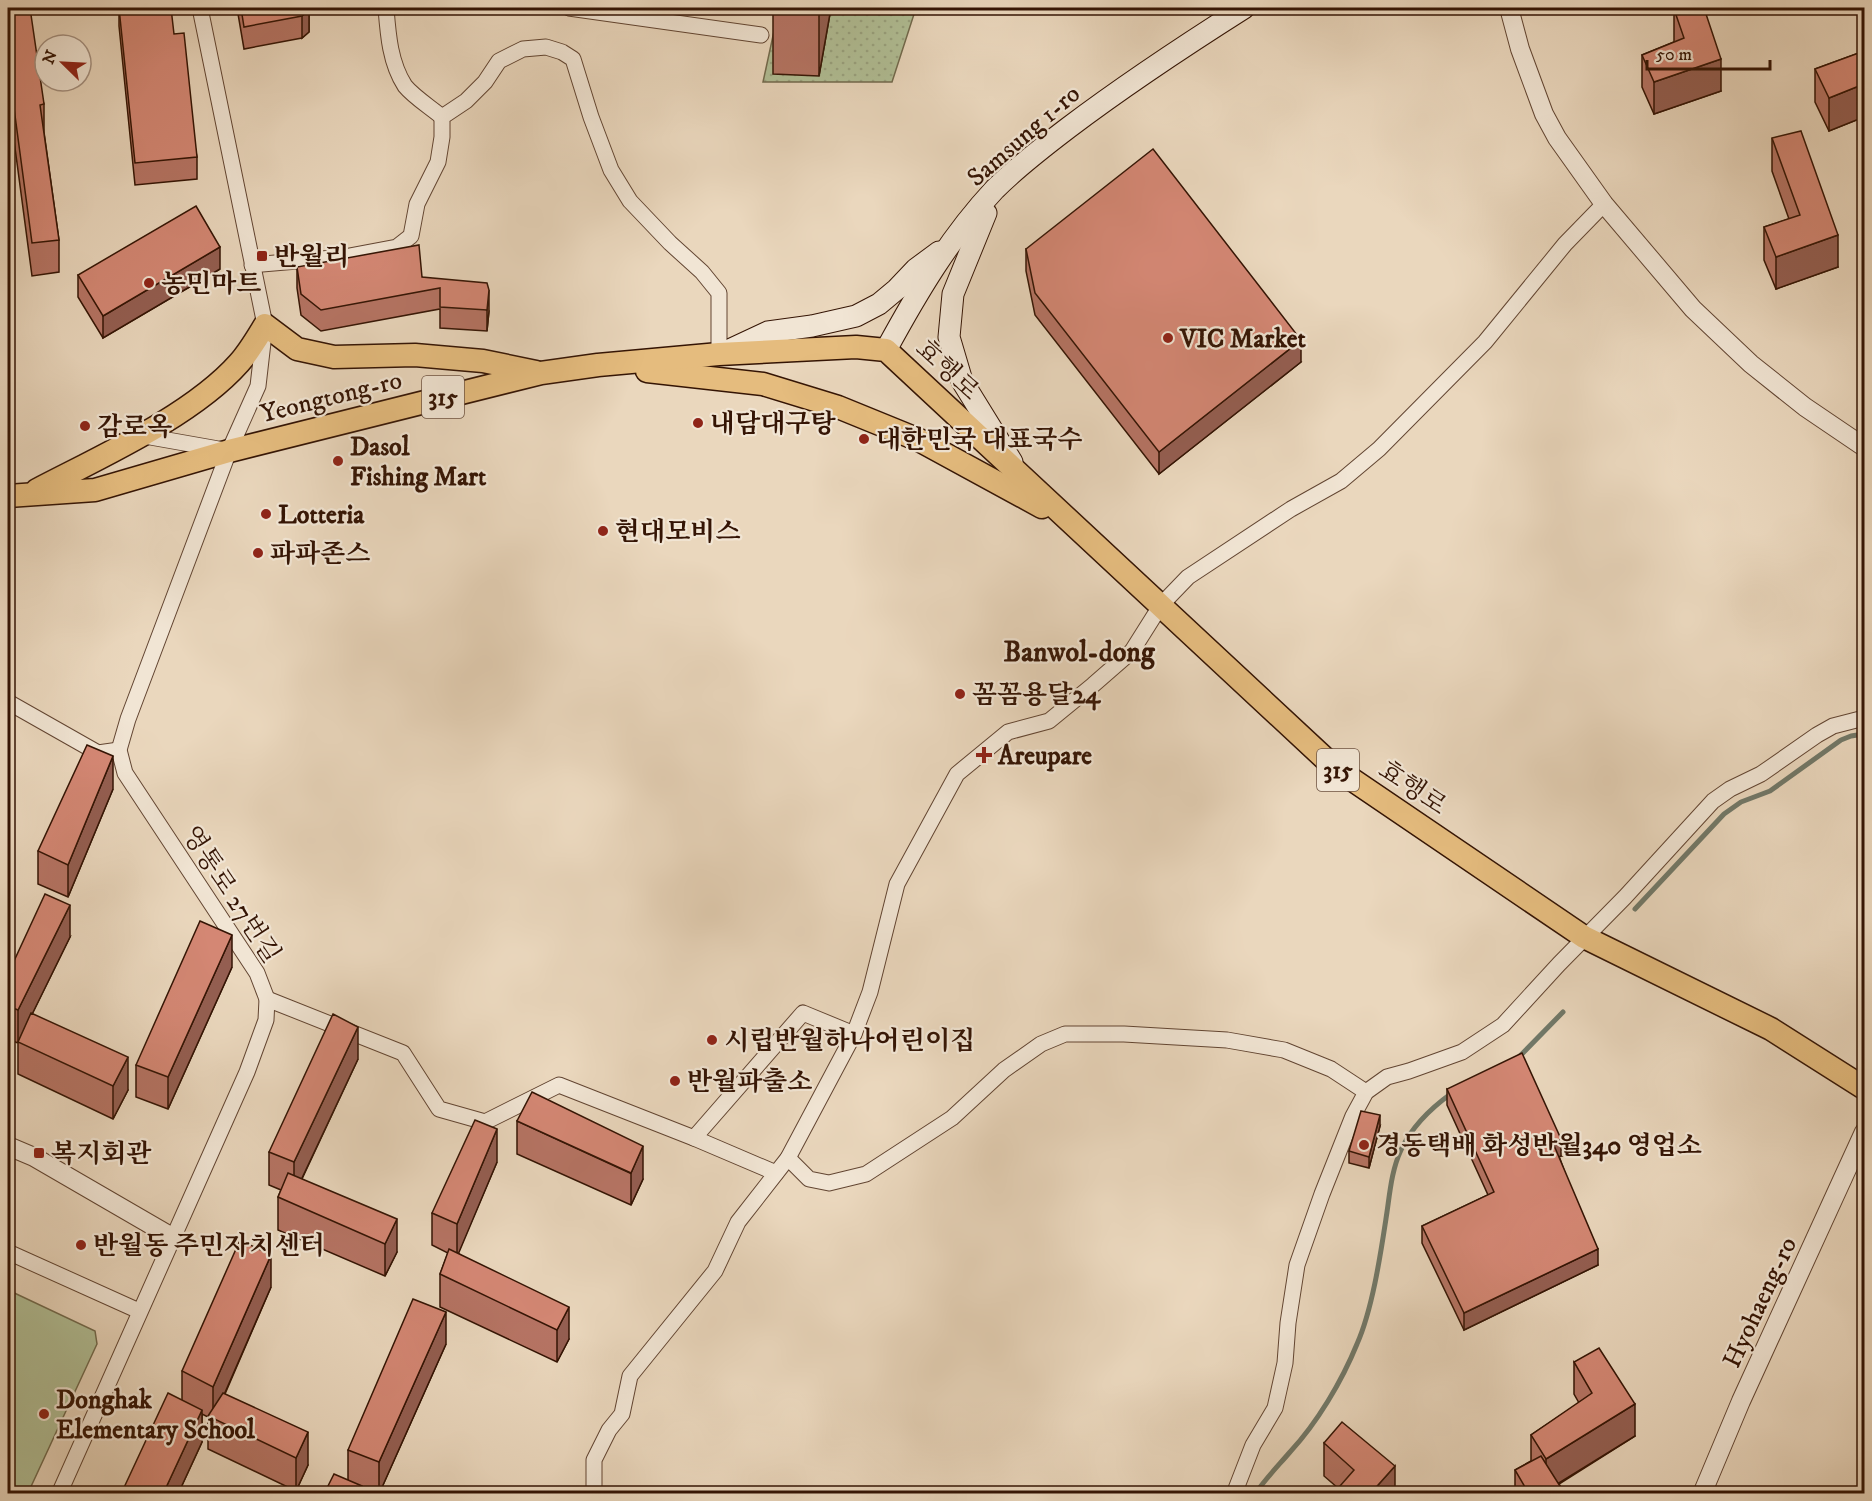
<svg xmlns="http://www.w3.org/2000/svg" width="1872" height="1501" viewBox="0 0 1872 1501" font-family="'IM FELL DW Pica','Noto Serif KR',serif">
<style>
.grass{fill:url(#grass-dots);stroke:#726a4d;stroke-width:1.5}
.pitch{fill:#b1bf96;stroke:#726a4d;stroke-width:1.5}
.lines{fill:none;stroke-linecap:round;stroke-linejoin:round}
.stream{stroke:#717868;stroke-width:5}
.minor-casing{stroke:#624532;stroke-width:17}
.tertiary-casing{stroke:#624532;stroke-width:20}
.secondary-casing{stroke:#341404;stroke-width:23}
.primary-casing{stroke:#341404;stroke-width:25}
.minor{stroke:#f1e5d4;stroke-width:15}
.tertiary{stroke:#f1e5d4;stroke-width:18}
.secondary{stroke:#f1e5d4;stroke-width:21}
.primary{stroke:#e5bc7e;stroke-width:22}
.wall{fill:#b67464;stroke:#341404;stroke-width:1.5}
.shaded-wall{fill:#945e51;stroke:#341404;stroke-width:1.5}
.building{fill:#d48774;stroke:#341404;stroke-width:1.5}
.poi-dot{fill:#8f2418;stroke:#f1e5d4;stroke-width:2}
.labels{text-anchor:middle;stroke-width:4.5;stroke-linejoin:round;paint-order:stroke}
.shield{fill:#f1e5d4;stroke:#6d5342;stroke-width:1.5}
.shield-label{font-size:24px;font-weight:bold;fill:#341404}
.street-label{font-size:26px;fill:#341404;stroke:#f1e5d4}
.poi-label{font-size:26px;font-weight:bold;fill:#341404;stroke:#f1e5d4;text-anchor:start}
.quarter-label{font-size:28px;font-weight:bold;fill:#341404;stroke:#f1e5d4}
</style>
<defs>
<pattern id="grass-dots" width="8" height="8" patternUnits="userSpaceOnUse" patternTransform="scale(1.5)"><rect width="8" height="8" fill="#b1bf96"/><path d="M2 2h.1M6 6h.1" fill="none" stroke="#99a380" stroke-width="1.8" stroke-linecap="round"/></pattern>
</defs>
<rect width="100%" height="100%" fill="#ead7bd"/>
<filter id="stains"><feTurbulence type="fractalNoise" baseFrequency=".00333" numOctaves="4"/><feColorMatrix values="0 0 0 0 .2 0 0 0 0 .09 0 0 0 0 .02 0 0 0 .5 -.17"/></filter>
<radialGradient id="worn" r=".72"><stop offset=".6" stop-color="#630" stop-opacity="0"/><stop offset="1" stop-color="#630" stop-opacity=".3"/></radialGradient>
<path class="grass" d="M 779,8 L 916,8 L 892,82 L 763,82 Z"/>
<path class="pitch" d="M 8,1290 L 95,1331 L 97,1344 L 28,1493 L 8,1493 Z"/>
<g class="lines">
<g class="stream">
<path d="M 1635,909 L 1724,814 L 1741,802 L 1770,791 L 1841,740 L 1851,736 L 1864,734"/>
<path d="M 1518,1058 L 1563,1012"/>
<path d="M 1255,1494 C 1266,1478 1278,1466 1290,1452 C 1317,1423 1342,1381 1357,1344 C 1373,1308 1381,1251 1387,1212 C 1390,1191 1392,1169 1401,1150 C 1412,1126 1431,1108 1452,1093"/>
</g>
<g class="minor-casing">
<g id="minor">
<path d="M 386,8 C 388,34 390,63 405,86 C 414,97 430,107 442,117"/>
<path d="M 569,8 L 761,35"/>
<path d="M 252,265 L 344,257 L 397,247 L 411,236 L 417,204 L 438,162 L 442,137 L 442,117 L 466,101 L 485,82 L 499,61 L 523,49 L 546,47 L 562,52 L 573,59 L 591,117 L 611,170 L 630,201 L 670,243 L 702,272 L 719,293 L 719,354"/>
<path d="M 139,435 L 224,450"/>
<path d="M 8,702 L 98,753 L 119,750"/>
<path d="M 267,999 L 403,1053 L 439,1109 L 485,1122 L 559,1085 L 694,1138 L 803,1013 L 854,1034"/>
<path d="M 694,1138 L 776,1173"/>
<path d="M 788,1158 L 809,1179 L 829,1183 L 866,1174 L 952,1118 L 1004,1070 L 1041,1044 L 1065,1034 L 1124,1034 L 1227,1040 L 1284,1050 L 1331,1069 L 1366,1092"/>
<path d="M 8,1252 L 139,1311"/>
<path d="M 59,1494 L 247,1072 L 266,1020 L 267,999 L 257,973 L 125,773 L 119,750 L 128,719 L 229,451 L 258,386 L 265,325 L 200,8"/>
<path d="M 594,1494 L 594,1460 L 609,1430 L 622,1414 L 630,1376 L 715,1271 L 738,1222 L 788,1158 L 854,1034 L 870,992 L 897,884 L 957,774 L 1008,732 L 1049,721 L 1093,685 L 1132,651 L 1161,605 L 1188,577 L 1291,509 L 1341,481 L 1379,449 L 1485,342 L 1565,244 L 1604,204"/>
<path d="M 1234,1494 L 1253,1445 L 1275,1408 L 1285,1363 L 1288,1323 L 1297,1265 L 1322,1194 L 1353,1116 L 1366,1092 L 1387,1077 L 1409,1071 L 1462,1052 L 1503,1025 L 1559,964 L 1625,897 L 1713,801 L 1730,789 L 1761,774 L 1817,735 L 1833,726 L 1864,718"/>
</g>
</g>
<g class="tertiary-casing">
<g id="tertiary">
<path d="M 1509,8 L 1520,49 L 1544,114 L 1557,138 L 1604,204 L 1693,309 L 1751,364 L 1805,407 L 1864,447"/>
<path d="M 8,1146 L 34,1157 L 172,1237"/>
<path d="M 1702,1494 L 1741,1401 L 1864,1132"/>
</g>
</g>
<g class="secondary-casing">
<g id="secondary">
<path d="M 986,213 L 953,294 L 949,337 L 962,381 L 1012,462"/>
<path d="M 886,350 C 917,293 950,237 995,189 C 1017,167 1043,147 1068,128 C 1125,85 1184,46 1244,8"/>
<path d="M 723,353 L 768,332 L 812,326 L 856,316 L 879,304 L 897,289 L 916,269 L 939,252"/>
</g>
</g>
<g class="primary-casing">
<g id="primary">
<path d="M 647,371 L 763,384 L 838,407 L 919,440 L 1042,507"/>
<path d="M 37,490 C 100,457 192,416 239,363 C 249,352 257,338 265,325 L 297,349 L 334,357 L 415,355 L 483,361 L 536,372"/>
<path d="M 8,496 L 95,490 L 229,451 L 541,373 L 598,365 L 719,354 L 856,347 L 886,350 L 1335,768 L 1584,937 L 1771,1029 L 1864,1088"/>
</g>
</g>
<use href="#minor" class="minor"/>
<use href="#tertiary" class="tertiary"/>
<use href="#secondary" class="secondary"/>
<use href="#primary" class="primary"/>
</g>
<g class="wall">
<path d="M 8,8 L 44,104 L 44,132 L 59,240 L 59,272 L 32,276 L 8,95 Z"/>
<path d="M 119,8 L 174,34 L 197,157 L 197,179 L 135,185 L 119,26 Z"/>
<path d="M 237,8 L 309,8 L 309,32 L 302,38 L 244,49 Z"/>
<path d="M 831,8 L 819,76 L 773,74 L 773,11 Z"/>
<path d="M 1863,8 L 1864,8 L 1864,41 L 1863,37 Z"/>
<path d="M 1674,9 L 1721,91 L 1654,114 L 1642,87 L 1642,55 L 1674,42 Z"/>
<path d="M 1864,51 L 1864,117 L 1829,131 L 1815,102 L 1815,69 Z"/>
<path d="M 1772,138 L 1838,267 L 1776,289 L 1764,260 L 1764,227 L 1789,219 L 1772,171 Z"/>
<path d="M 1026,249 L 1301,362 L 1159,474 L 1035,315 L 1026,271 Z"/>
<path d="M 297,267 L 422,277 L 489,311 L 487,331 L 440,328 L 440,309 L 321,331 L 301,315 L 297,288 Z"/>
<path d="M 220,269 L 103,338 L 78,297 L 78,275 Z"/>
<path d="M 113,789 L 68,897 L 38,884 L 38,851 Z"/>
<path d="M 70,937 L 32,1014 L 128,1090 L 113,1119 L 18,1074 L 18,1043 L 8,1039 L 8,974 Z"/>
<path d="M 232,967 L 168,1109 L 136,1097 L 136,1065 Z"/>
<path d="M 358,1059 L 302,1179 L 397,1252 L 385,1276 L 278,1230 L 278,1197 L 281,1190 L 269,1185 L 269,1152 Z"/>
<path d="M 1447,1089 L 1561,1156 L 1559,1156 L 1598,1265 L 1464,1330 L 1422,1243 L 1422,1226 L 1488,1195 L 1447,1105 Z"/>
<path d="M 517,1121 L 643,1179 L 631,1205 L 517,1154 Z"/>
<path d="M 1380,1126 L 1369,1168 L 1349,1163 L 1349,1151 Z"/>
<path d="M 497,1162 L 458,1253 L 569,1339 L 557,1362 L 440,1307 L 440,1274 L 448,1253 L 432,1245 L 432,1213 Z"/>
<path d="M 271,1287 L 225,1394 L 308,1465 L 296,1491 L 208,1449 L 208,1417 L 202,1414 L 202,1442 L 178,1494 L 121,1494 L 182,1400 L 182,1371 Z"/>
<path d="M 446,1344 L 379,1494 L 376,1494 L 362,1488 L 362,1494 L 348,1480 L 348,1450 Z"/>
<path d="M 1574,1362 L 1635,1436 L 1559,1484 L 1565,1494 L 1515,1494 L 1515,1470 L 1531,1461 L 1531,1435 L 1579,1403 L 1574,1394 Z"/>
<path d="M 1324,1443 L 1395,1494 L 1338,1488 L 1324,1476 Z"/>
</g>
<g class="shaded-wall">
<path d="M 309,8 L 309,32 L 302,38 L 302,16 Z"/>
<path d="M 820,8 L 831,8 L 819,76 L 819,13 Z"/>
<path d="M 1721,59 L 1721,91 L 1654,114 L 1654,82 Z"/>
<path d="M 1864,84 L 1864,117 L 1829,131 L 1829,98 Z"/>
<path d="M 1838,235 L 1838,267 L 1776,289 L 1776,257 Z"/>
<path d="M 220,247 L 220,269 L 103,338 L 103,316 Z"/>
<path d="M 489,290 L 489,311 L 487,331 L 487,310 Z"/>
<path d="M 1301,340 L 1301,362 L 1159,474 L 1159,452 Z"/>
<path d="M 113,756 L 113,789 L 68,897 L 68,865 Z"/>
<path d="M 70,905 L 70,937 L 18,1043 L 18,1010 Z"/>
<path d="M 232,935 L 232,967 L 168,1109 L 168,1077 Z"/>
<path d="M 358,1027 L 358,1059 L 294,1195 L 294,1162 Z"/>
<path d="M 128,1057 L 128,1090 L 113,1119 L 113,1086 Z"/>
<path d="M 1380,1115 L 1380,1126 L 1369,1168 L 1369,1157 Z"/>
<path d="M 497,1129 L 497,1162 L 457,1257 L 457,1224 Z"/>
<path d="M 1561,1139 L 1561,1156 L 1553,1159 L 1553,1143 Z"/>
<path d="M 643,1146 L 643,1179 L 631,1205 L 631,1173 Z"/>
<path d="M 397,1219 L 397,1252 L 385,1276 L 385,1244 Z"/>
<path d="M 1598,1249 L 1598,1265 L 1464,1330 L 1464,1313 Z"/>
<path d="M 271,1255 L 271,1287 L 213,1420 L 213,1387 Z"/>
<path d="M 569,1307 L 569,1339 L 557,1362 L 557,1330 Z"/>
<path d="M 446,1312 L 446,1344 L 379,1494 L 379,1462 Z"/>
<path d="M 1635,1404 L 1635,1436 L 1546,1491 L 1546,1459 Z"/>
<path d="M 202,1410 L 202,1442 L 178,1494 L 163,1494 Z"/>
<path d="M 308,1432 L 308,1465 L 296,1491 L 296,1458 Z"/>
<path d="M 1395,1466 L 1395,1494 L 1370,1494 Z"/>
</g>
<g class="building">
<path d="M 8,8 L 30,8 L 44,104 L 40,105 L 59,240 L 32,243 L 8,63 Z"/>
<path d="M 119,8 L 171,8 L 174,34 L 184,33 L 197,157 L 135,163 Z"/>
<path d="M 241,8 L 309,8 L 309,10 L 302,16 L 244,27 Z"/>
<path d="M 774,8 L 820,8 L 819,13 L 773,11 Z"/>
<path d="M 1678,8 L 1704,8 L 1721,59 L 1654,82 L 1642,55 L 1684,38 L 1674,9 Z"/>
<path d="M 1864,51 L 1864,84 L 1829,98 L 1815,69 Z"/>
<path d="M 1801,131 L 1838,235 L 1776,257 L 1764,227 L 1800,215 L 1772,138 Z"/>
<path d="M 1153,149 L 1301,340 L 1159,452 L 1035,293 L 1026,249 Z"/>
<path d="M 196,206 L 220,247 L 103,316 L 78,275 Z"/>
<path d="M 419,245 L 422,277 L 487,283 L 489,290 L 487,310 L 440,307 L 440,288 L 321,310 L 301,294 L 297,267 Z"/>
<path d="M 87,745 L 113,756 L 68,865 L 38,851 Z"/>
<path d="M 45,894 L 70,905 L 18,1010 L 8,1006 L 8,974 Z"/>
<path d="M 200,921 L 232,935 L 168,1077 L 136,1065 Z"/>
<path d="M 31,1013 L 128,1057 L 113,1086 L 18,1042 Z"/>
<path d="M 333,1014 L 358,1027 L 294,1162 L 269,1152 Z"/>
<path d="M 1522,1053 L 1561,1139 L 1553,1143 L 1598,1249 L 1464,1313 L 1422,1226 L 1494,1192 L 1447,1089 Z"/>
<path d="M 532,1092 L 643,1146 L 631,1173 L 517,1121 Z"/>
<path d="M 1361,1111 L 1380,1115 L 1369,1157 L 1349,1151 Z"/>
<path d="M 475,1120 L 497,1129 L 457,1224 L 432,1213 Z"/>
<path d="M 288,1173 L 397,1219 L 385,1244 L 278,1197 Z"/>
<path d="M 240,1240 L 271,1255 L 213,1387 L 182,1371 Z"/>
<path d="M 449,1249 L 569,1307 L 557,1330 L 440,1274 Z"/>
<path d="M 413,1299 L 446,1312 L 379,1462 L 348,1450 Z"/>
<path d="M 1599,1348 L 1635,1404 L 1546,1459 L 1531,1435 L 1592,1393 L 1574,1362 Z"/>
<path d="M 168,1393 L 202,1410 L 163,1494 L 121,1494 Z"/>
<path d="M 223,1393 L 308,1432 L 296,1458 L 208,1416 Z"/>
<path d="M 1342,1422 L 1395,1466 L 1370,1494 L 1333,1494 L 1354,1470 L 1324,1443 Z"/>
<path d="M 1541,1456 L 1565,1494 L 1529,1494 L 1515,1470 Z"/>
<path d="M 334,1474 L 362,1486 L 359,1494 L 324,1494 Z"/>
</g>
<g class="poi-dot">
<rect x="256" y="250" width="12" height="12" rx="3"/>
<circle cx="149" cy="283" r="6"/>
<circle cx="1168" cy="338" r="6"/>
<circle cx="698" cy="423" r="6"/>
<circle cx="85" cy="426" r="6"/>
<circle cx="864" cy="439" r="6"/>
<circle cx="338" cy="461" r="6"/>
<circle cx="266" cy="514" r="6"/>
<circle cx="603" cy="531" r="6"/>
<circle cx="258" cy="553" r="6"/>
<circle cx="960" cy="694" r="6"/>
<path d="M981 746h6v6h6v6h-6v6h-6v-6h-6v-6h6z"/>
<circle cx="712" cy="1040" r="6"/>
<circle cx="675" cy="1081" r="6"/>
<circle cx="1364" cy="1145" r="6"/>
<rect x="33" y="1147" width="12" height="12" rx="3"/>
<circle cx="81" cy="1245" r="6"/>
<circle cx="44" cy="1414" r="6"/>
</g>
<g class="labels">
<g class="shield">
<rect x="422" y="376" width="42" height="42" rx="4.5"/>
<rect x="1317" y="749" width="42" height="42" rx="4.5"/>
</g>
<g class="shield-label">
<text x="443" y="405">315</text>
<text x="1338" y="778">315</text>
</g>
<g class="street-label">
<text transform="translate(1023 135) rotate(-41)" y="9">Samsung 1-ro</text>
<text transform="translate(948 369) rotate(43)" y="9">효행로</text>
<text transform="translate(331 396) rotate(-14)" y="9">Yeongtong-ro</text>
<text transform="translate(1413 787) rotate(34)" y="9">효행로</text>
<text transform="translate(232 894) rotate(57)" y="9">영통로 27번길</text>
<text transform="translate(1759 1302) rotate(-65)" y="9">Hyohaeng-ro</text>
</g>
<g class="poi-label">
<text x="274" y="265">반월리</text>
<text x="161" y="292">농민마트</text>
<text x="1180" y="347">VIC Market</text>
<text x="710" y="432">내담대구탕</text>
<text x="97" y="435">감로옥</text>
<text x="876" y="448">대한민국 대표국수</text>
<text x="350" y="455">Dasol<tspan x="350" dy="30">Fishing Mart</tspan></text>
<text x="278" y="523">Lotteria</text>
<text x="615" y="540">현대모비스</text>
<text x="270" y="562">파파존스</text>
<text x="972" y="703">꼼꼼용달24</text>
<text x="998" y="764">Areupare</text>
<text x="724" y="1049">시립반월하나어린이집</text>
<text x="687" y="1090">반월파출소</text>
<text x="1376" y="1154">경동택배 화성반월340 영업소</text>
<text x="51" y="1162">복지회관</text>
<text x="93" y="1254">반월동 주민자치센터</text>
<text x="56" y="1408">Donghak<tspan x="56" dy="30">Elementary School</tspan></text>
</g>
<g class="quarter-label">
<text x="1079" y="661">Banwol-dong</text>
</g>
</g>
<rect width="1872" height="1501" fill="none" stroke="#ead7bd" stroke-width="30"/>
<rect x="9" y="9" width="1854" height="1483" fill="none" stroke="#341404" stroke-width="3"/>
<rect x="15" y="15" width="1842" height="1471" fill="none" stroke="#341404" stroke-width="1.5"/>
<g transform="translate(63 63) rotate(294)"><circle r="28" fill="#f1e5d4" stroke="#a59181" stroke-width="1.5"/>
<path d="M0-4.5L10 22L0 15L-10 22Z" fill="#8f2418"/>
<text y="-9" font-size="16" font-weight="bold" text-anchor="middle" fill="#341404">N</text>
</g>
<path d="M1647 60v9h123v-9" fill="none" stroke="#341404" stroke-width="3"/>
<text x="1656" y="60" font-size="18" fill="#341404" stroke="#f1e5d4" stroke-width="4.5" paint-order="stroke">50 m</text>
<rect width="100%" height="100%" filter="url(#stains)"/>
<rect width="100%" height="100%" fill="url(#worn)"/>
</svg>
